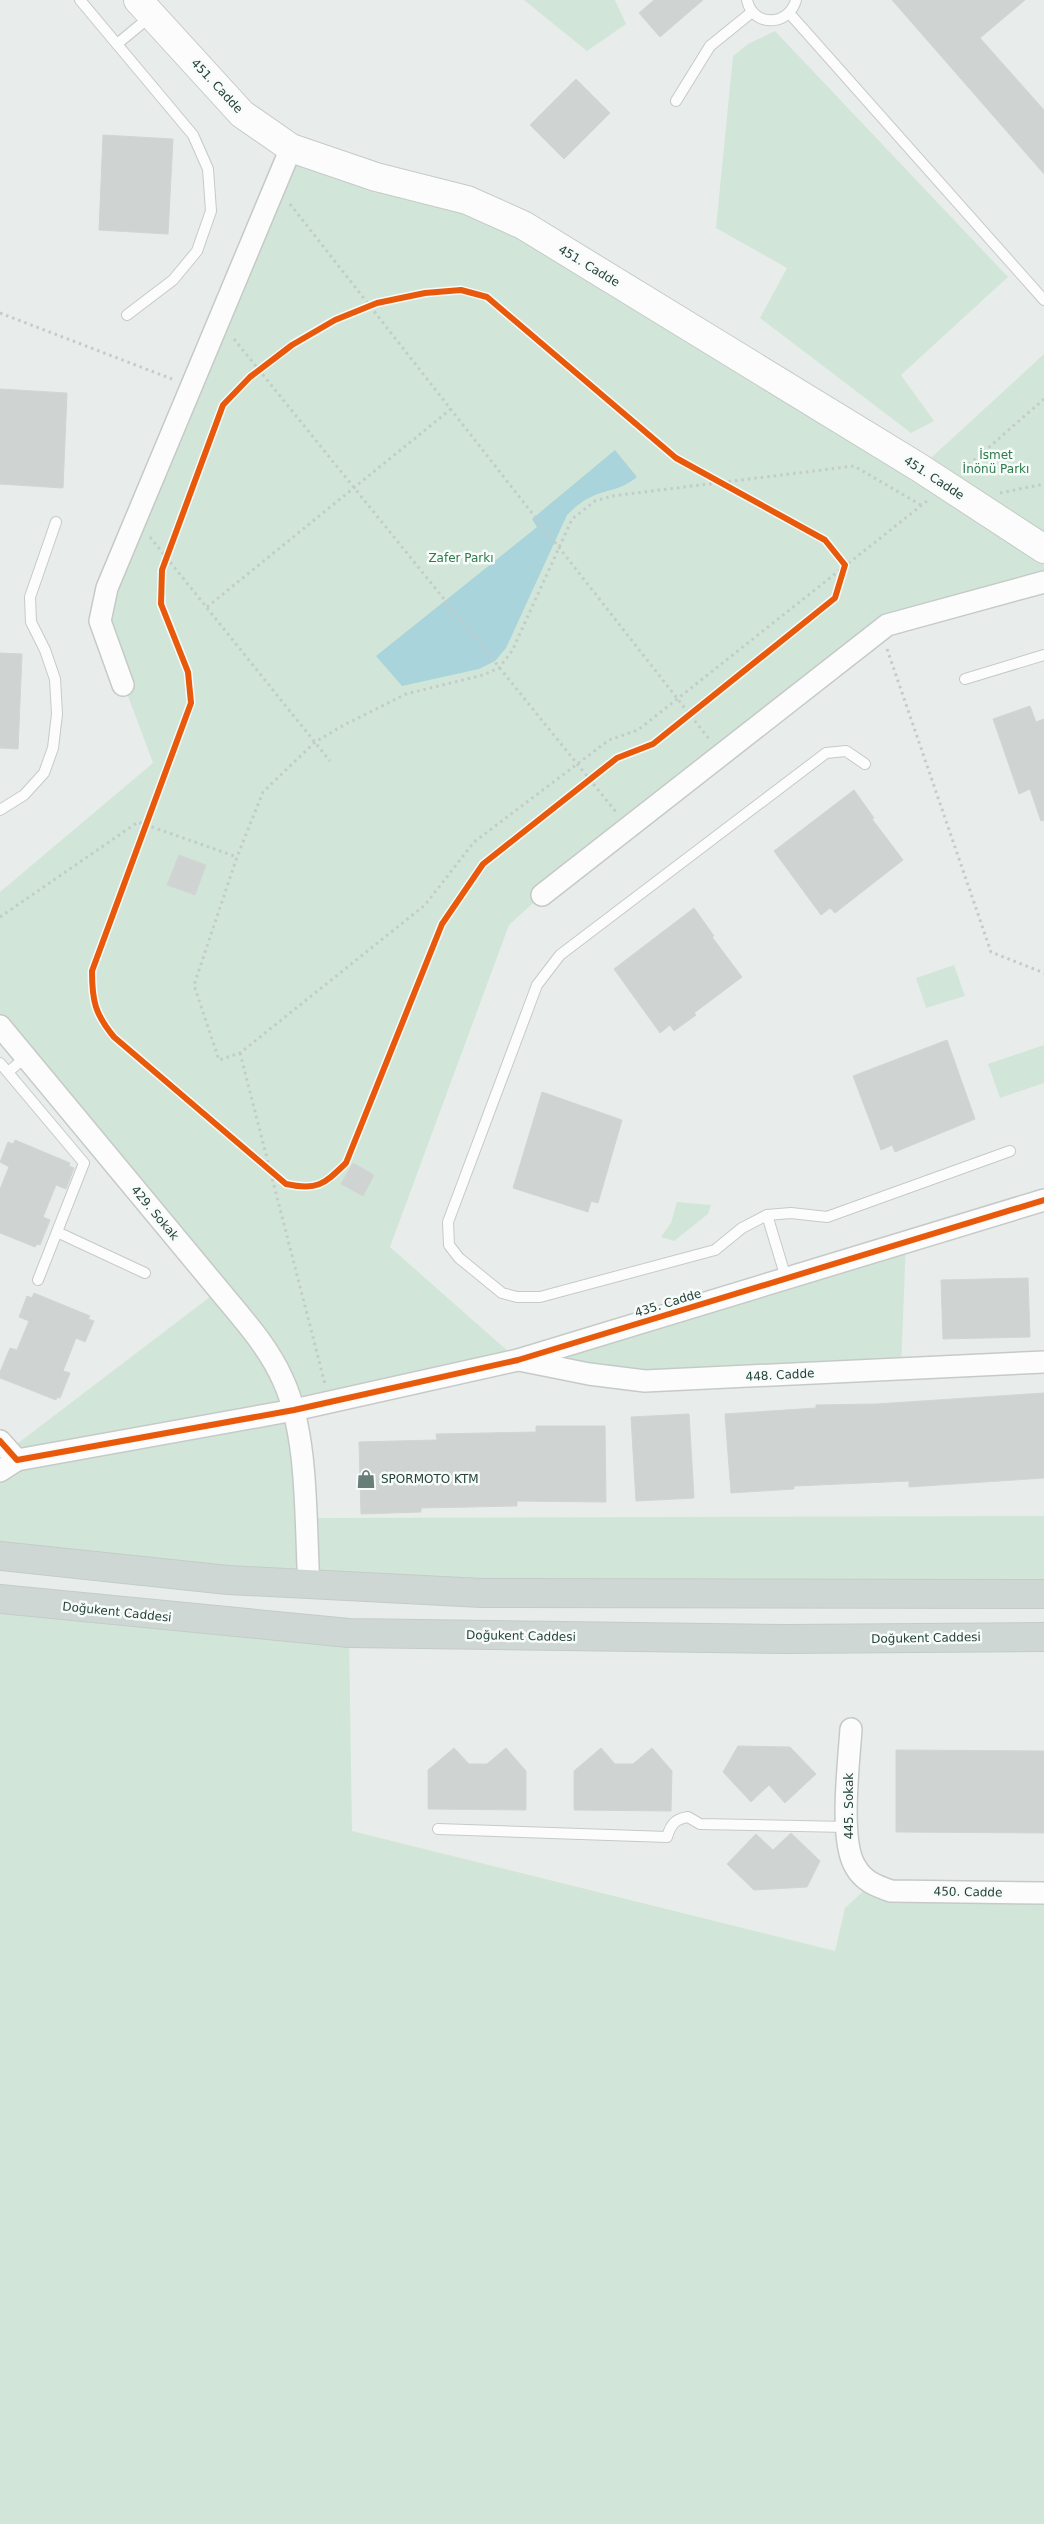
<svg xmlns="http://www.w3.org/2000/svg" width="1044" height="2524" viewBox="0 0 1044 2524" font-family="'DejaVu Sans',sans-serif">
<style>
.green{fill:#d1e6d8}
.water{fill:#a9d4db}
.building{fill:#cfd4d2;stroke:#d1d6d4}
.lines{fill:none;stroke-linecap:round;stroke-linejoin:round}
.lane-casing{stroke:#c5cac8;stroke-width:12}
.street-casing{stroke:#c5cac8;stroke-width:24}
.secondary-casing{stroke:#c3cbc8;stroke-width:30}
.primary-casing{stroke:#c3ccc9;stroke-width:30}
.path{stroke:#c3ccca;stroke-width:3;stroke-dasharray:2.5 4;stroke-linecap:butt}
.lane{stroke:#fcfcfc;stroke-width:10}
.street{stroke:#fcfcfc;stroke-width:21}
.secondary{stroke:#fcfcfc;stroke-width:28}
.primary{stroke:#cfd7d5;stroke-width:28}
.cycleway-casing{stroke:#f7fbf9;stroke-width:9}
.cycleway{stroke:#e8590c;stroke-width:6}
.labels{text-anchor:middle;stroke-width:5;stroke-linejoin:round;paint-order:stroke}
.street-label{font-size:12px;fill:#24423a;stroke:#f7fbf9}
.park-label{font-size:12px;fill:#2d7a4b;stroke:#f7fbf9}
.poi-label{font-size:12px;fill:#24423a;stroke:#f7fbf9;text-anchor:start}
</style>
<rect width="100%" height="100%" fill="#e8edeb"/>
<g class="green">
<path d="M 524,0 L 615,0 L 626,24 L 587,51 Z"/>
<path d="M 775,31 L 1008,277 L 901,375 L 934,421 L 911,433 L 760,318 L 787,268 L 716,228 L 733,56 L 748,44 Z"/>
<path d="M 291,148 L 467,200 L 920,468 L 1044,354 L 1044,582 L 887,625 L 542,895 L 509,925 L 390,1247 L 518,1360 L 906,1242 L 901,1369 L 645,1381 L 518,1360 L 294,1410 L 305,1518 L 1044,1516 L 1044,1594 L 309,1586 L 0,1555 L 0,1441 L 9,1450 L 219,1290 L 0,1026 L 0,892 L 153,763 L 100,621 Z"/>
<path d="M 954,965 L 965,996 L 926,1008 L 916,978 Z"/>
<path d="M 1044,1045 L 1044,1083 L 1000,1098 L 988,1064 Z"/>
<path d="M 677,1202 L 711,1205 L 708,1214 L 674,1241 L 661,1237 L 671,1223 Z"/>
<path d="M 0,1599 L 349,1633 L 352,1831 L 835,1951 L 845,1908 L 871,1884 L 1044,1893 L 1044,2524 L 0,2524 Z"/>
</g>
<path class="water" d="M 615,450 L 637,477 C 619,491 612,488 593,496 C 583,500 575,507 567,515 L 506,648 L 495,661 L 479,669 L 402,686 L 376,656 L 537,527 L 532,519 Z"/>
<g class="building">
<path d="M 654,0 L 703,0 L 660,37 L 639,13 Z"/>
<path d="M 892,0 L 1025,0 L 980,38 L 1044,110 L 1044,174 Z"/>
<path d="M 576,79 L 610,113 L 564,159 L 530,125 Z"/>
<path d="M 103,135 L 173,139 L 168,234 L 99,230 Z"/>
<path d="M 0,389 L 67,393 L 63,488 L 0,484 Z"/>
<path d="M 0,653 L 22,654 L 18,749 L 0,748 Z"/>
<path d="M 1030,706 L 1036,722 L 1044,719 L 1044,820 L 1041,821 L 1030,789 L 1019,794 L 993,719 Z"/>
<path d="M 854,790 L 874,818 L 872,819 L 903,860 L 835,913 L 830,908 L 821,915 L 774,851 Z"/>
<path d="M 179,855 L 206,865 L 195,895 L 167,885 Z"/>
<path d="M 694,908 L 714,936 L 712,937 L 742,977 L 694,1013 L 696,1015 L 674,1031 L 670,1025 L 660,1033 L 614,969 Z"/>
<path d="M 947,1040 L 975,1119 L 895,1152 L 892,1145 L 881,1150 L 853,1076 Z"/>
<path d="M 542,1092 L 622,1120 L 598,1203 L 591,1201 L 588,1212 L 513,1188 Z"/>
<path d="M 15,1140 L 70,1163 L 69,1166 L 74,1168 L 66,1189 L 56,1185 L 43,1217 L 50,1220 L 40,1245 L 37,1244 L 35,1247 L 0,1233 L 0,1189 L 9,1167 L 0,1162 L 8,1142 L 13,1144 Z"/>
<path d="M 353,1163 L 374,1175 L 363,1196 L 341,1184 Z"/>
<path d="M 1028,1278 L 1030,1337 L 943,1339 L 941,1280 Z"/>
<path d="M 34,1293 L 90,1316 L 88,1319 L 94,1321 L 85,1342 L 76,1338 L 63,1371 L 70,1373 L 60,1398 L 57,1397 L 56,1400 L 0,1378 L 0,1372 L 10,1348 L 17,1350 L 29,1321 L 19,1317 L 27,1296 L 32,1298 Z"/>
<path d="M 1044,1393 L 1044,1478 L 909,1487 L 909,1481 L 794,1486 L 794,1489 L 731,1493 L 725,1414 L 816,1408 L 816,1405 L 876,1404 Z"/>
<path d="M 689,1414 L 694,1498 L 636,1501 L 631,1417 Z"/>
<path d="M 536,1426 L 605,1426 L 606,1502 L 517,1501 L 517,1506 L 421,1508 L 421,1512 L 361,1514 L 359,1442 L 437,1440 L 436,1434 L 536,1432 Z"/>
<path d="M 738,1746 L 790,1747 L 816,1774 L 785,1803 L 769,1785 L 751,1802 L 723,1772 Z"/>
<path d="M 454,1748 L 469,1764 L 487,1764 L 506,1748 L 526,1771 L 526,1810 L 428,1809 L 428,1770 Z"/>
<path d="M 601,1748 L 615,1764 L 633,1764 L 652,1748 L 672,1771 L 671,1811 L 574,1810 L 574,1771 Z"/>
<path d="M 896,1750 L 1044,1751 L 1044,1833 L 896,1832 Z"/>
<path d="M 791,1833 L 820,1861 L 807,1887 L 754,1890 L 727,1864 L 756,1834 L 773,1850 Z"/>
</g>
<g class="lines">
<g class="lane-casing">
<g id="lane">
<path d="M 80,0 L 193,135 L 208,169 L 211,211 L 197,251 L 173,280 L 127,315"/>
<path d="M 747,0 C 753,28 789,26 796,0"/>
<path d="M 790,14 L 1044,300"/>
<path d="M 117,44 L 151,16"/>
<path d="M 676,101 L 710,46 L 752,12"/>
<path d="M 965,679 L 1044,655"/>
<path d="M 865,764 L 846,751 L 826,753 L 560,955 L 537,985 L 448,1222 L 449,1245 L 459,1258 L 502,1293 L 517,1297 L 540,1297 L 715,1250 L 742,1228 L 767,1215 L 791,1213 L 827,1217 L 1010,1151"/>
<path d="M 0,810 L 24,795 L 44,773 L 53,748 L 57,714 L 55,679 L 45,650 L 31,622 L 30,597 L 56,522"/>
<path d="M 0,1063 L 84,1163 L 38,1280"/>
<path d="M 8,1072 L 26,1057"/>
<path d="M 767,1215 L 786,1278"/>
<path d="M 57,1232 L 145,1273"/>
<path d="M 438,1829 L 667,1837 C 671,1824 675,1819 688,1817 L 700,1824 L 847,1827"/>
</g>
</g>
<g class="street-casing">
<g id="street">
<path d="M 123,685 L 100,621 L 107,588 L 291,148"/>
<path d="M 542,895 L 887,625 L 1044,582"/>
<path d="M 0,1026 L 219,1290 C 242,1318 268,1346 283,1380 C 309,1436 305,1523 309,1586"/>
<path d="M 519,1360 L 589,1374 L 645,1381 L 1044,1362"/>
<path d="M 0,1441 L 17,1460 L 294,1410 L 518,1360 L 1044,1200"/>
<path d="M 0,1471 L 17,1460"/>
<path d="M 851,1729 C 849,1761 839,1840 855,1866 C 863,1881 876,1886 891,1891 L 1044,1893"/>
</g>
</g>
<g class="secondary-casing">
<path id="secondary" d="M 138,0 L 242,114 L 291,148 L 376,177 L 467,200 L 523,225 L 920,468 L 1044,549"/>
</g>
<g class="primary-casing">
<g id="primary">
<path d="M 0,1556 L 228,1580 L 482,1593 L 1044,1594"/>
<path d="M 0,1599 L 349,1633 L 786,1639 L 1044,1637"/>
</g>
</g>
<g class="path">
<path d="M 290,204 L 709,739"/>
<path d="M 0,313 L 172,379"/>
<path d="M 234,339 L 616,812"/>
<path d="M 964,469 L 1044,399"/>
<path d="M 1000,493 L 1044,484"/>
<path d="M 921,505 L 854,466 L 612,496 L 595,501 L 572,519 L 512,651 L 499,668 L 483,675 L 406,694 L 344,725 L 315,742 L 263,792 L 237,857 L 194,985 L 219,1060 L 240,1053 L 425,905 L 474,842 L 609,740 L 638,730 L 927,501"/>
<path d="M 150,537 L 330,761"/>
<path d="M 207,607 L 451,409"/>
<path d="M 887,649 L 991,952 L 1044,973"/>
<path d="M 0,917 L 138,822 L 237,857"/>
<path d="M 240,1053 L 325,1384"/>
</g>
<use href="#lane" class="lane"/>
<use href="#street" class="street"/>
<use href="#secondary" class="secondary"/>
<use href="#primary" class="primary"/>
<g class="cycleway-casing">
<g id="cycleway">
<path d="M 461,290 L 487,297 L 676,458 L 825,540 L 845,565 L 835,598 L 653,744 L 617,758 L 483,864 L 442,924 L 346,1163 C 324,1184 318,1191 286,1184 L 114,1037 C 95,1014 92,1001 92,971 L 191,703 L 188,672 L 161,604 L 162,570 L 223,405 L 250,377 L 292,345 L 335,320 L 377,303 L 425,293 Z"/>
<path d="M 0,1441 L 17,1460 L 294,1410 L 518,1360 L 1044,1200"/>
</g>
</g>
<use href="#cycleway" class="cycleway"/>
</g>
<defs>
<g id="shop-bare" transform="scale(1.5)"><path d="M-5-2.5h2.3a2.7 3.5 0 0 1 5.4 0H5L5.5 6h-11ZM-1.5-2.5h3a1.5 2.3 0 0 0-3 0Z" fill="#697e78" stroke="#f7fbf9" stroke-width="2.5" paint-order="stroke"/></g>
</defs>
<g fill-rule="evenodd">
<use href="#shop-bare" x="366" y="1479"/>
</g>
<g class="labels">
<g class="street-label">
<text transform="translate(217 86) rotate(47)" y="4">451. Cadde</text>
<text transform="translate(589 266) rotate(31)" y="4">451. Cadde</text>
<text transform="translate(934 478) rotate(33)" y="4">451. Cadde</text>
<text transform="translate(155 1213) rotate(50)" y="4">429. Sokak</text>
<text transform="translate(668 1303) rotate(-17)" y="4">435. Cadde</text>
<text transform="translate(780 1375) rotate(-3)" y="4">448. Cadde</text>
<text transform="translate(117 1612) rotate(6)" y="4">Doğukent Caddesi</text>
<text transform="translate(521 1636) rotate(1)" y="4">Doğukent Caddesi</text>
<text transform="translate(926 1638) rotate(-1)" y="4">Doğukent Caddesi</text>
<text transform="translate(849 1806) rotate(-90)" y="4">445. Sokak</text>
<text transform="translate(968 1892) rotate(1)" y="4">450. Cadde</text>
</g>
<g class="park-label">
<text x="996" y="459">İsmet<tspan x="996" dy="14">İnönü Parkı</tspan></text>
<text x="461" y="562">Zafer Parkı</text>
</g>
<g class="poi-label">
<text x="381" y="1483">SPORMOTO KTM</text>
</g>
</g>
</svg>
